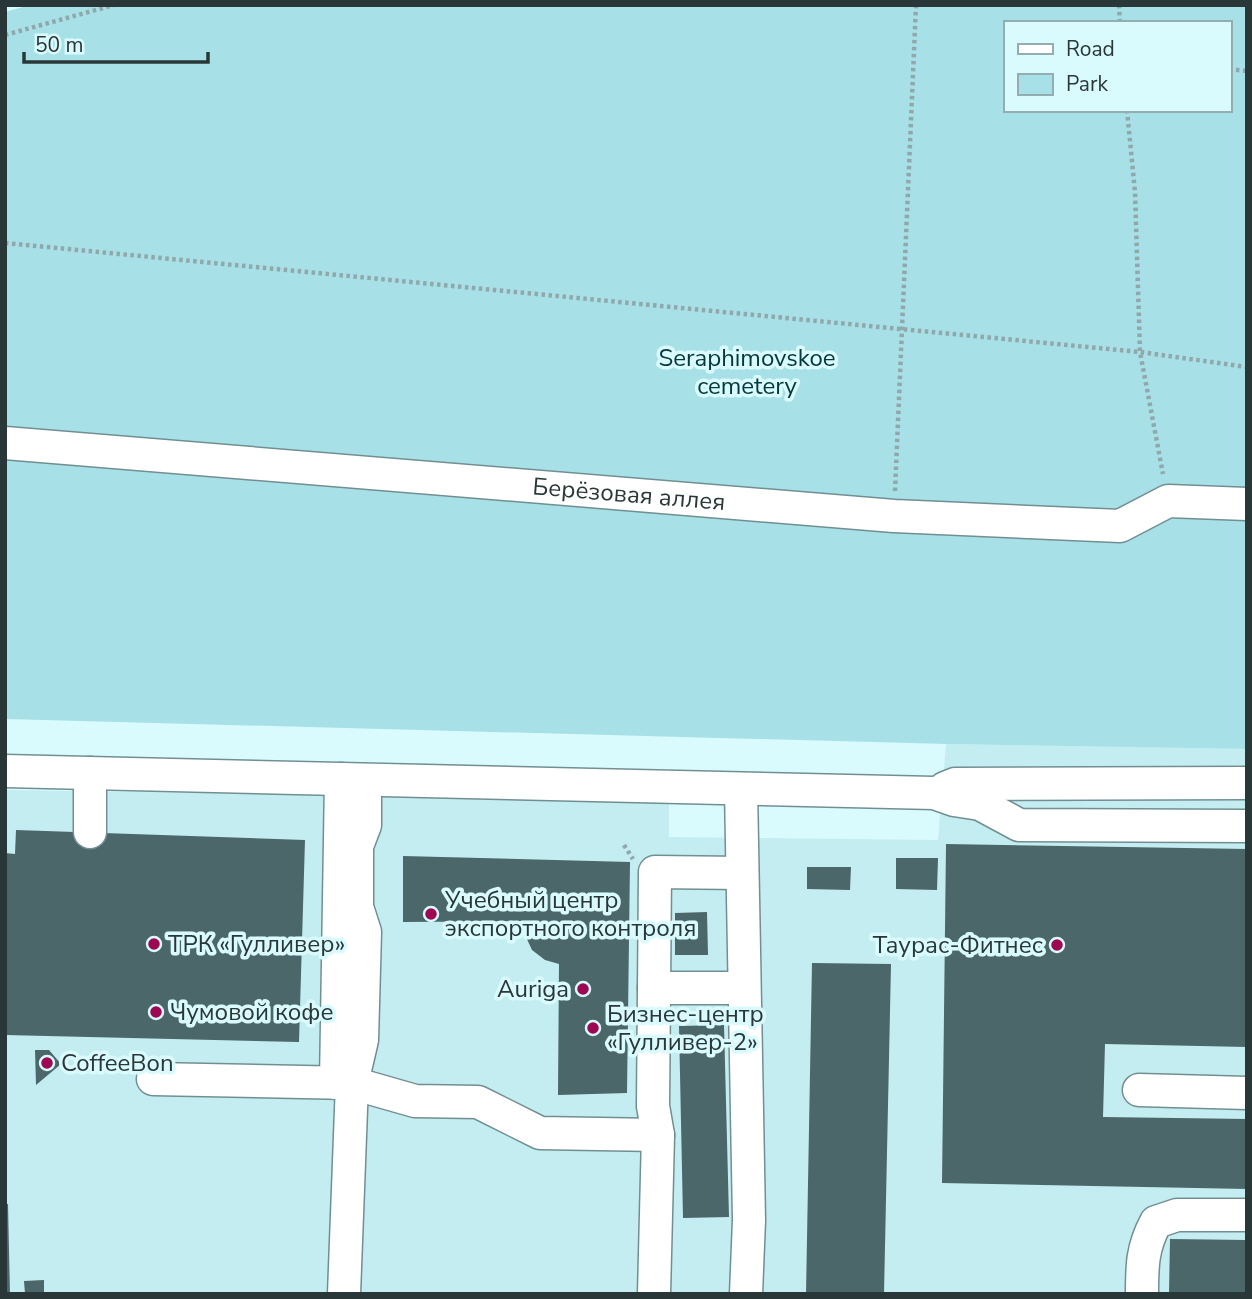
<svg xmlns="http://www.w3.org/2000/svg" width="1252" height="1299" viewBox="0 0 1252 1299" font-family="'Nunito Sans',sans-serif">
<style>
.built{fill:#c4edf1}
.green{fill:#a7e1e7;fill-rule:evenodd}
.building{fill:#4b676a}
.lines{fill:none;stroke-linecap:round;stroke-linejoin:round}
.minor-casing{stroke:#718f92;stroke-width:35}
.path{stroke:#90a8ab;stroke-width:4.5;stroke-dasharray:3.5 3.5;stroke-linecap:butt}
.minor{stroke:#fff;stroke-width:32}
.poi-dot{fill:#9e0751;stroke:#dafbfe;stroke-width:2.5}
.labels{text-anchor:middle;stroke-width:7;stroke-linejoin:round;paint-order:stroke}
.park-label{font-size:24px;fill:#05383d;stroke:#dafbfe}
.street-label{font-size:24px;fill:#2a3738;stroke:#dafbfe}
.poi-label{font-size:24px;fill:#2a3738;stroke:#dafbfe;text-anchor:start}
</style>
<rect width="100%" height="100%" fill="#dafbfe"/>
<path class="built" d="M 946,744 L 1247,749 L 1247,1294 L 5,1294 L 5,790 L 669,800 L 669,837 L 938,840 Z"/>
<path class="green" d="M 30,5 L 1247,5 L 1247,749 L 946,744 L 5,719 L 5,12 ZM 1005,23 L 1229,23 L 1229,110 L 1005,110 Z"/>
<g class="building">
<path d="M 16,830 L 305,840 L 299,1042 L 5,1035 L 5,853 L 15,854 Z"/>
<path d="M 946,844 L 1247,849 L 1247,1047 L 1105,1044 L 1103,1117 L 1247,1119 L 1247,1189 L 942,1183 Z"/>
<path d="M 403,856 L 630,862 L 627,1093 L 558,1095 L 559,964 L 545,960 L 532,950 L 526,937 L 526,921 L 403,922 Z"/>
<path d="M 896,858 L 938,858 L 937,890 L 896,889 Z"/>
<path d="M 807,867 L 851,867 L 850,890 L 807,889 Z"/>
<path d="M 707,912 L 708,955 L 675,955 L 675,913 Z"/>
<path d="M 812,963 L 891,964 L 884,1294 L 806,1294 Z"/>
<path d="M 724,1025 L 729,1217 L 683,1218 L 679,1026 Z"/>
<path d="M 35,1050 L 49,1050 L 61,1064 L 36,1085 Z"/>
<path d="M 5,1204 L 8,1204 L 10,1294 L 5,1294 Z"/>
<path d="M 1170,1239 L 1247,1240 L 1247,1294 L 1169,1294 Z"/>
<path d="M 44,1280 L 44,1294 L 25,1294 L 24,1281 Z"/>
</g>
<g class="lines">
<g class="minor-casing">
<g id="minor">
<path id="s1" d="M 5,443 L 894,516 L 1120,526 L 1168,501 L 1247,504"/>
<path d="M 5,771 L 934,793 L 954,800 L 980,804 L 1019,825 L 1247,826"/>
<path d="M 945,788 L 955,784 L 1247,783"/>
<path d="M 741,789 L 749,1220 L 746,1294"/>
<path d="M 90,832 L 90,773"/>
<path d="M 654,988 L 744,988"/>
<path d="M 153,1079 L 352,1083 L 415,1101 L 478,1102 L 540,1133 L 658,1135"/>
<path d="M 336,1083 L 341,779"/>
<path d="M 1139,1090 L 1247,1093"/>
<path d="M 344,1294 L 352,1083 L 362,1040 L 365,932 L 357,907 L 357,846 L 365,825 L 365,780"/>
<path d="M 654,1294 L 658,1135 L 653,1106 L 655,872 L 742,873"/>
<path d="M 1142,1294 C 1142,1266 1142,1248 1156,1222 L 1177,1215 L 1247,1215"/>
</g>
</g>
<g class="path">
<path d="M 1119,5 L 1120,23"/>
<path d="M 5,35 L 114,5"/>
<path d="M 1229,69 L 1247,71"/>
<path d="M 1127,110 L 1135,192 L 1140,352 L 1163,474"/>
<path d="M 5,243 L 1140,352 L 1247,367"/>
<path d="M 895,491 L 916,5"/>
<path d="M 624,845 L 633,859"/>
</g>
<use href="#minor" class="minor"/>
</g>
<g class="poi-dot">
<circle cx="431" cy="914" r="7"/>
<circle cx="154" cy="944" r="7"/>
<circle cx="1057" cy="945" r="7"/>
<circle cx="583" cy="989" r="7"/>
<circle cx="156" cy="1012" r="7"/>
<circle cx="593" cy="1028" r="7"/>
<circle cx="47" cy="1063" r="7"/>
</g>
<g class="labels">
<g class="park-label">
<text x="747" y="366">Seraphimovskoe<tspan x="747" dy="28">cemetery</tspan></text>
</g>
<g class="street-label">
<text dy="8" stroke="none"><textPath href="#s1" startOffset="626">Берёзовая аллея</textPath></text>
</g>
<g class="poi-label">
<text x="445" y="908">Учебный центр<tspan x="445" dy="28">экспортного контроля</tspan></text>
<text x="168" y="952">ТРК «Гулливер»</text>
<text x="1043" y="953" text-anchor="end">Таурас-Фитнес</text>
<text x="569" y="997" text-anchor="end">Auriga</text>
<text x="170" y="1020">Чумовой кофе</text>
<text x="607" y="1022">Бизнес-центр<tspan x="607" dy="28">«Гулливер-2»</tspan></text>
<text x="61" y="1071">CoffeeBon</text>
</g>
</g>
<rect width="1252" height="1299" fill="none" stroke="#2a3738" stroke-width="14"/>
<rect x="1004" y="21" width="228" height="91" fill="#dafbfe" stroke="#94adaf" stroke-width="2"/>
<rect x="1018" y="44" width="35" height="10" fill="#ffffff" stroke="#94adaf" stroke-width="2"/>
<text x="1066" y="56" font-size="21" fill="#2a3738">Road</text>
<rect x="1018" y="74" width="35" height="21" fill="#a7e1e7" stroke="#94adaf" stroke-width="2"/>
<text x="1066" y="91" font-size="21" fill="#2a3738">Park</text>
<path d="M24 52v10h184v-10" fill="none" stroke="#2a3738" stroke-width="3.5"/>
<text x="35" y="52" font-size="21" fill="#2a3738" stroke="#dafbfe" stroke-width="5" paint-order="stroke">50 m</text>
</svg>
